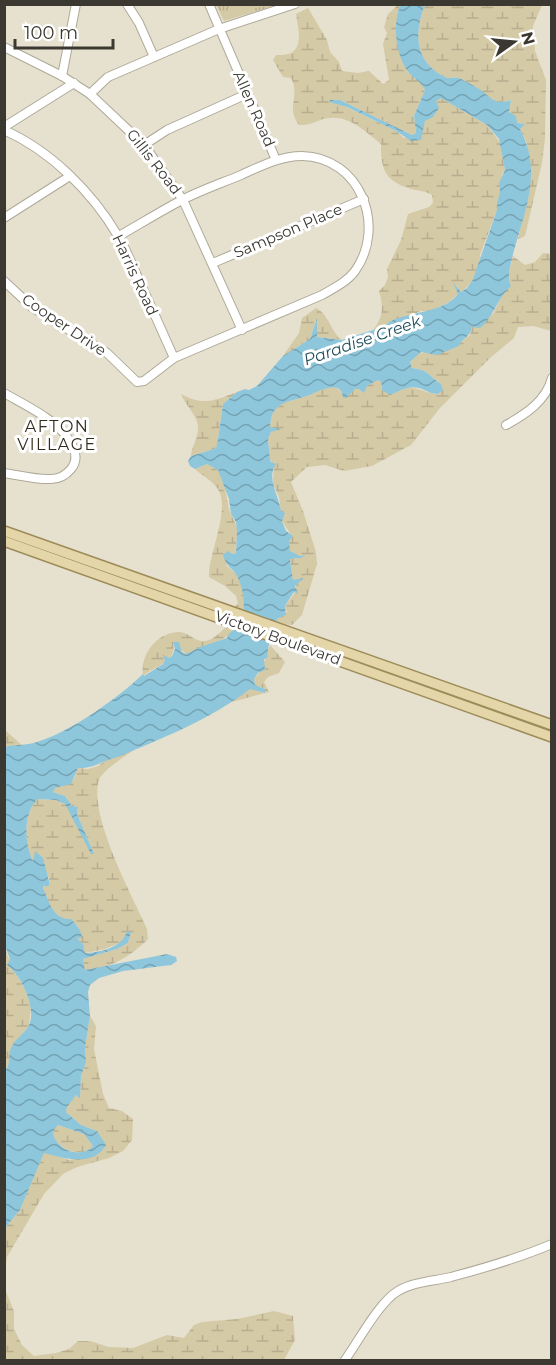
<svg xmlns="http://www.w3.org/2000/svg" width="556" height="1365" viewBox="0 0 556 1365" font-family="Montserrat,sans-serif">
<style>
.grass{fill:url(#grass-tufts)}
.wetland{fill:url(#wetland-marsh)}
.garden{fill:#d5caa6}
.water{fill:url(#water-waves);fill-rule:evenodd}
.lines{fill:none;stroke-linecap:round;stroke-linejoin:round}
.minor-casing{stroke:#aea998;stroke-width:10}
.major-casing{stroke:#9d8c59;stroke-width:12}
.minor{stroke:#fff;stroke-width:8}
.major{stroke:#e4d6a9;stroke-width:9}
.labels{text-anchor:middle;stroke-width:6;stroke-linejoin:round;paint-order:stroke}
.street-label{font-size:15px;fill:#3a3831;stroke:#fff}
.water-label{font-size:16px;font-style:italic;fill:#1e4e5d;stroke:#fff}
.neighbourhood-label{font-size:16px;letter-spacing:1.5px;fill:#2f2b1d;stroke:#fff}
</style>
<defs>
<pattern id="grass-tufts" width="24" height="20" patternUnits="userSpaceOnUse" patternTransform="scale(1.5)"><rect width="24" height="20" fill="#d5caa6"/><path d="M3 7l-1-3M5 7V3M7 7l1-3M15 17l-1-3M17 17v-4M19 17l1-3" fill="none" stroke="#b8ae8f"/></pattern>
<pattern id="wetland-marsh" width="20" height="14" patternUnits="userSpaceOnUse" patternTransform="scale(1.5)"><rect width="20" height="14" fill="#d5caa6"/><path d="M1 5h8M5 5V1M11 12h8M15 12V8" fill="none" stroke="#b8ae8f"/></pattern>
<pattern id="water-waves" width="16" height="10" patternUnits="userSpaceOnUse" patternTransform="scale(1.5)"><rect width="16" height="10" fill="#8ec7dc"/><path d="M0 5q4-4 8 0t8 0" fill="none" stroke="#75a3b3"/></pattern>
</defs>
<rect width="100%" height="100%" fill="#e6e0cf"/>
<path class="grass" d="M 216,5 L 277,5 L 224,21 Z"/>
<g class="wetland">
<path d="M 398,5 L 400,5 L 398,11 L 407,71 L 424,86 L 425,90 L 414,116 L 416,133 L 412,135 L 340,100 L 338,103 L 396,131 L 404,138 L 421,135 L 425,121 L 436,105 L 437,98 L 441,98 L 487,125 L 501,144 L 505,170 L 502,174 L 497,210 L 480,255 C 480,268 472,285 461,292 L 455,284 L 458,294 L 449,302 L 431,311 L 421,311 L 380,330 L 373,330 C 383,317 384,307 379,291 L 385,285 L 388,277 L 387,269 L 401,240 L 408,214 L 429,207 L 433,203 L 432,195 C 424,190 416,191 408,188 C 384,180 381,168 381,144 C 367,133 350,116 331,118 C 319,118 313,126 299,125 C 285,107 301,97 291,78 L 283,77 L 273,60 L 276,55 C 306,57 299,34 296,14 L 308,8 L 327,40 L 330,52 L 339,62 L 342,71 L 358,73 L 369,71 L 383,84 L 389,80 L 383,44 L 387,33 L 384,27 L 388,14 Z"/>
<path d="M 425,5 L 542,5 L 533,26 L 535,51 L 546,80 L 545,139 L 542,163 L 525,236 L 518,239 L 526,202 L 529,195 L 527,143 L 520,129 L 524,124 L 517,123 L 509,112 L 511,100 L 497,103 C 486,95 470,83 459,78 C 454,77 449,79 445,77 C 414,62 414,33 425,5 Z"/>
<path d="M 543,253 L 551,254 L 551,331 L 533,326 L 518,327 L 514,338 L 490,358 L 440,408 L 411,445 L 372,466 L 344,471 L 325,465 L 307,467 L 291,482 L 303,511 L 316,552 L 317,564 L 302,615 L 292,625 L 274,624 L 278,618 L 287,612 L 285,606 L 295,592 L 297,580 L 293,580 L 290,559 L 301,558 L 303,556 L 294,555 L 290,551 L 289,541 L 291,535 L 282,521 L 279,497 L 273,484 L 274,466 L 270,459 L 268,439 L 271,432 L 278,429 L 270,427 C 271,420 271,414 276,409 C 284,400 297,400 307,396 C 318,391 333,381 342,393 L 366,386 L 378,380 L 381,382 L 381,387 L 392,394 C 411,379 420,394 439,394 L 441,384 C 429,376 429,370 412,368 L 410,362 C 417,354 421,350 432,354 L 461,342 L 470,335 L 472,327 L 493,314 L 504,292 L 513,256 L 525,265 L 535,262 Z"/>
<path d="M 316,308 C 329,314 330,331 342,340 L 317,337 L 316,320 L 310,339 L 283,356 L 299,333 L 302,318 Z"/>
<path d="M 237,392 L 223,404 L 217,446 L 214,449 L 191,456 C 192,446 198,438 198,428 C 199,417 185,405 181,394 C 204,406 213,401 237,392 Z"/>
<path d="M 207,464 C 227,468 225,497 230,512 C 232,518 236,522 237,529 C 238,537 235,545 236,553 L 232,554 L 226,565 C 229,568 235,572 238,576 C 243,584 247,603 242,611 L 234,608 L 238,603 L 236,596 L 225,586 L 209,577 C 208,554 232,507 217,488 C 211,479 202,476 195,469 Z"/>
<path d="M 228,625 L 236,628 C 222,645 205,644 186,654 L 173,643 C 178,661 155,666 143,676 C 140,655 156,633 178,632 C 188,631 194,642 205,641 C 214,640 221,631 228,625 Z"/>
<path d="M 270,645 L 285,662 L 279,673 L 268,677 L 264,682 L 269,692 L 232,702 L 250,688 L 264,693 L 265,689 L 255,685 L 254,679 L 261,671 Z"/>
<path d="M 4,729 L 23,746 L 5,747 Z"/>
<path d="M 138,747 C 129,754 102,770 99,780 C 88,815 132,895 147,929 L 148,939 C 131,956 110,969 85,970 L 83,959 L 117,949 L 128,943 L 131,932 L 119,943 L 105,949 L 85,953 L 77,938 L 82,938 C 81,935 79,927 76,924 C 73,922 66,920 62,918 C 50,911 44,897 43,884 L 46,887 L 50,885 L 49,878 L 35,858 L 33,861 C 24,843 23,813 38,799 L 56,800 L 65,804 L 94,854 L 77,814 L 78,808 L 72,806 L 65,796 L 53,792 L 55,787 L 74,779 L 78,768 L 88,769 L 98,766 L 106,760 Z"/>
<path d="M 4,946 L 13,969 L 26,991 L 31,1006 L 29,1025 L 11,1048 L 11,1060 L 5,1070 Z"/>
<path d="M 90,1016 L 96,1026 L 94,1049 L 103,1094 L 109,1108 L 122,1111 L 133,1119 L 132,1140 L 123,1151 L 109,1158 L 77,1167 L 63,1174 L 44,1194 L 7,1257 L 5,1272 L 5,1228 L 20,1210 L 44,1152 L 69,1160 L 99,1153 L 97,1131 L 81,1125 L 66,1112 L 67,1107 L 76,1095 L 80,1099 L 81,1076 L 86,1062 L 85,1048 Z"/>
<path d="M 58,1125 L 84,1134 L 93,1146 C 81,1160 55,1149 53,1132 Z"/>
<path d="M 5,1289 L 14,1311 L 14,1329 L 22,1345 L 34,1356 L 56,1353 L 69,1349 L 78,1341 L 90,1341 L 109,1347 L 133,1348 L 167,1335 L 184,1338 L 194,1325 L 202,1322 L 237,1319 L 274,1311 L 293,1316 L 295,1340 L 284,1360 L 5,1360 Z"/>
</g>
<path class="garden" d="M 229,5 L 229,4 L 275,5 L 246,9 L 230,7 Z"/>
<path class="water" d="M 400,5 L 425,5 C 414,32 414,62 445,77 C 449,79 454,77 459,78 C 464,80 474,86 479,89 C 492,97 493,106 511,100 L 509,112 L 516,116 L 517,123 L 525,124 L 520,129 C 543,172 525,210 513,254 C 511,265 506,276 511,286 C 497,298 494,317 480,328 L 472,327 C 471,337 462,338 459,346 L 437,355 L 421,352 L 410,362 L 412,368 C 429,370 429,376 441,384 L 443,390 L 438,394 C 430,394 426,390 419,388 C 408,385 399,391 390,395 L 382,390 L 381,382 L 378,380 L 367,386 L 364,393 L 359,389 L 355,389 L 346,398 L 343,398 C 342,378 317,392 307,396 C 297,400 284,400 276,409 C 271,414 271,420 270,427 L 281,429 L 271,432 L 268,439 L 270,459 L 271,462 L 276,464 C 266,478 279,496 281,511 L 285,513 L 282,521 L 286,531 L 293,536 L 289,541 L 290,551 L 300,556 L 306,555 L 301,558 L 290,559 L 293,580 L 304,578 L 295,586 L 298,593 L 297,594 L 295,592 L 293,593 L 285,606 L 286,615 L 278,618 C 270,631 269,644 267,658 L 264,659 L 265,670 L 258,673 L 254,679 L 255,685 L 265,689 L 265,693 L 250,689 C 211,719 163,738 118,757 C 103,760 94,769 78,768 L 71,784 L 55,788 L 53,792 L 65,796 L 72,806 L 78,807 L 77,814 L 94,854 L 91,854 L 65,804 L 56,800 L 38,799 C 23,812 24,843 33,861 L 35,851 L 43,858 L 50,885 L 46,887 L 44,885 L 43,888 C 49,901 53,920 71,919 C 76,924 82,931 82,938 L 77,938 L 83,944 L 85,953 C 100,953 123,947 127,931 L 131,932 L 128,943 L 117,949 L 83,959 L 85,970 L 167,954 L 176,957 L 177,961 L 171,965 L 123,971 L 99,978 L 90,985 L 88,992 L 90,1016 L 85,1048 L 86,1062 L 81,1076 L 80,1099 L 76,1095 L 67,1107 L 66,1112 L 81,1125 L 97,1131 L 106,1145 C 93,1168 63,1158 44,1153 L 20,1210 L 5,1228 L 5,1070 C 12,1062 7,1057 11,1048 C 14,1040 24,1034 29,1025 C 37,1008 21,975 7,965 L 10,959 L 5,946 L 5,747 C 15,744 25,746 37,742 C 70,732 117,699 143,674 L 144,676 L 163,664 L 165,660 L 163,655 L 169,658 L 172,656 L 175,649 L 173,642 L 179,642 L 182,652 L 186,654 L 200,647 L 227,638 C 229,632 232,632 236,628 C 247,613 245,594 238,578 C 234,568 227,569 223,555 L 228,551 L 232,554 L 236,553 L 237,532 L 236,522 L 231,514 L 229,499 L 218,470 L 207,464 L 195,469 L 190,466 L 188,461 L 191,456 L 214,449 L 217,446 L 223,404 L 237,392 L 245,389 L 249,390 L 257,386 L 283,356 L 310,339 L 317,318 L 317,337 L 342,340 L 373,330 L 380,330 C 384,328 387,323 391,321 C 412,311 443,313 458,294 L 453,282 L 461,292 L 467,288 L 473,279 L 497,210 C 496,200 502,193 499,183 L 505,170 L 499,139 L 487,125 L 441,98 L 436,101 L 439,108 L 433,117 L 425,121 L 421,140 L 411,141 L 396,131 L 347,107 L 329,102 L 330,100 L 340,100 L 412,135 L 416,133 L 414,116 L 425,90 C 421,81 411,77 406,69 C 395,50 393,25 400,5 ZM 58,1125 L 84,1134 L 93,1146 C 80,1160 55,1149 53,1132 Z"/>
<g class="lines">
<g class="minor-casing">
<g id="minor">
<path d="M 127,4 L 139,23 L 154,57"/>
<path d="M 209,4 L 276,160"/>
<path d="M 4,47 L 62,76 L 90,94 L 144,145 L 183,200 L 242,330"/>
<path d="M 62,76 L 76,4"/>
<path d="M 90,94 L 108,77 L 219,29 L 295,4"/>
<path d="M 4,127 L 74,83"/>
<path d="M 4,130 C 51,151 92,192 118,236 C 126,249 132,264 138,278 C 150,304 162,331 174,358"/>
<path d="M 144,145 L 167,130 L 247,94"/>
<path d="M 4,218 L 70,176"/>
<path d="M 213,263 L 364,199"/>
<path d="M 4,281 L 33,308 L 107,353 L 137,382 L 144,381 L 174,358 L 322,295 C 334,288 347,282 355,271 C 387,226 360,157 302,156 C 280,156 261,166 241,175 C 222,183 201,190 182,200 C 161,211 140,224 119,236"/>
<path d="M 4,393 C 18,401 32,408 45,417 C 59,426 86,451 71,469 C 66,475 59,479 51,479 C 36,480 19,475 4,473"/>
<path d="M 506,425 C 526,414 546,401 552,378"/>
<path d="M 345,1360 C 358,1342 379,1302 398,1291 C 413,1282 434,1281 451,1277 C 485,1268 519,1258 552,1244"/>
</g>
</g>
<g class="major-casing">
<g id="major">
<path d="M 4,531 L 552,725"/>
<path d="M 4,541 L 552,737"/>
</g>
</g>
<use href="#minor" class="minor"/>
<use href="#major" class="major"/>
</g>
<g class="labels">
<g class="street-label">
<text transform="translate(254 109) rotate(66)" y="5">Allen Road</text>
<text transform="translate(154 162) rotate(52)" y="5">Gillis Road</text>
<text transform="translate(288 231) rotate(-23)" y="5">Sampson Place</text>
<text transform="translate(135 275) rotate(65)" y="5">Harris Road</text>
<text transform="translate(64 325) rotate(34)" y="5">Cooper Drive</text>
<text transform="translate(278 638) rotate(20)" y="5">Victory Boulevard</text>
</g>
<g class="water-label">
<text transform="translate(362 340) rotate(-19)" y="6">Paradise Creek</text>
</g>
<g class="neighbourhood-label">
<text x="57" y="432">AFTON<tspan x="57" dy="18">VILLAGE</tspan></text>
</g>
</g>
<rect width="556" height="1365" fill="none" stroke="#3a3831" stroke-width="12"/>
<g transform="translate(514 42) rotate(75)" stroke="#ffffff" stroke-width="4.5" paint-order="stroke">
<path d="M0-4.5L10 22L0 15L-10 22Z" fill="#3a3831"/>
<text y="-9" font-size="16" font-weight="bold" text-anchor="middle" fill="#3a3831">N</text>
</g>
<path d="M15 39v9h98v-9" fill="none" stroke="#3a3831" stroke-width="3"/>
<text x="24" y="39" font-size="18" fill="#3a3831" stroke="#ffffff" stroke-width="4.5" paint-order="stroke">100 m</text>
</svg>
